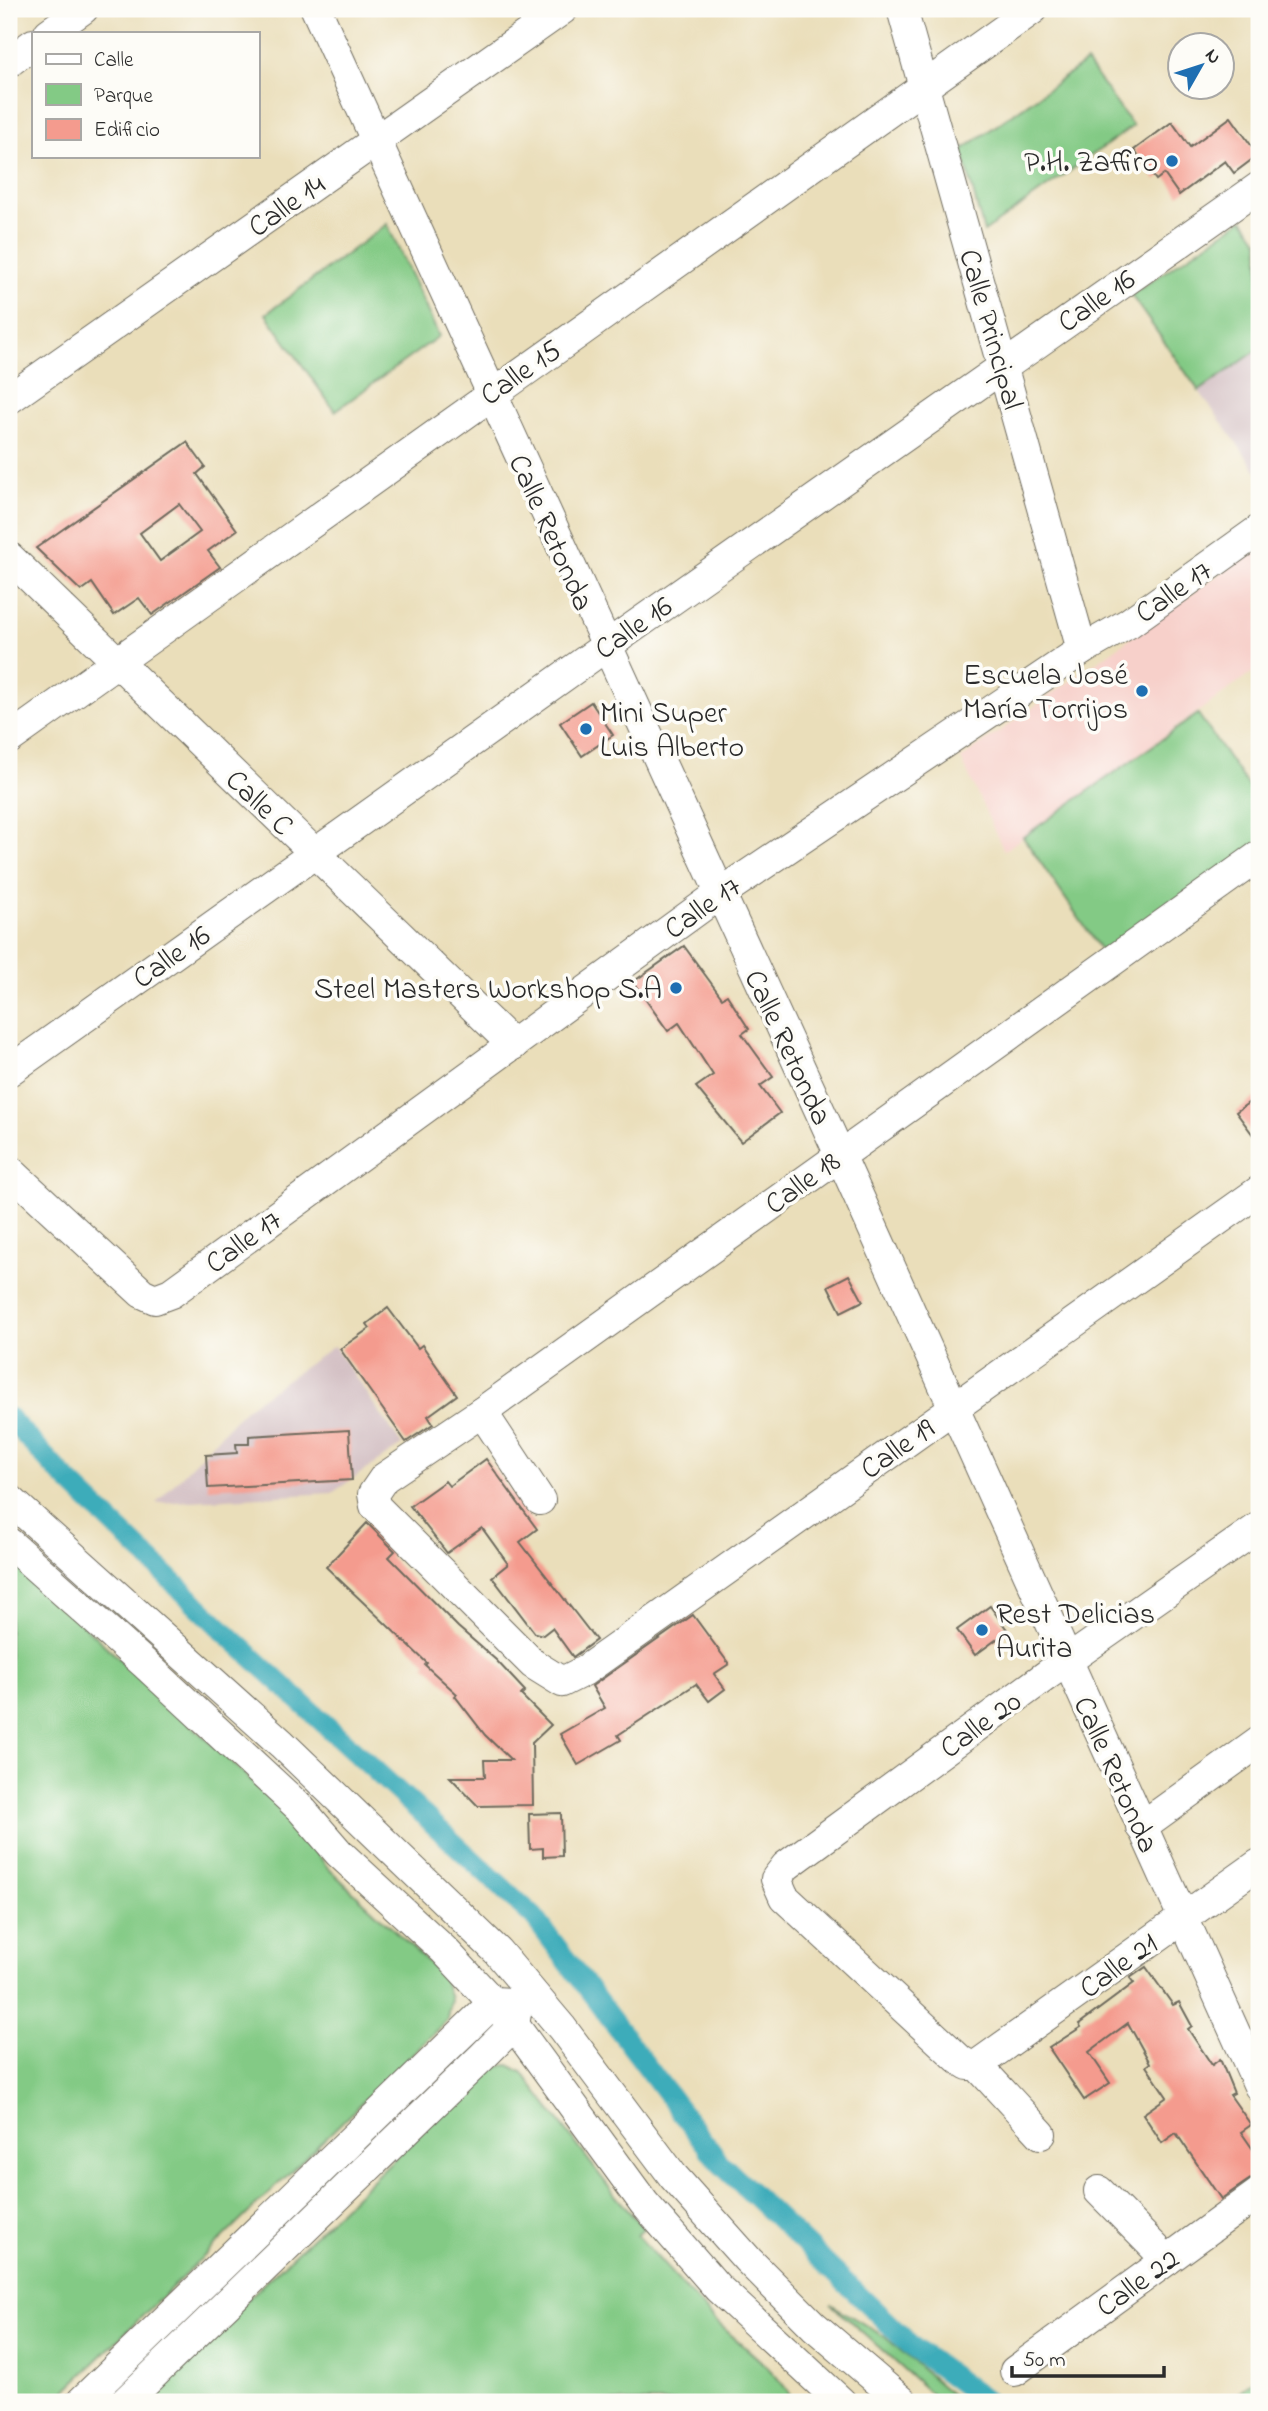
<svg xmlns="http://www.w3.org/2000/svg" width="1268" height="2411" viewBox="0 0 1268 2411" font-family="'Indie Flower',sans-serif">
<style>
.built{fill:#f7d0ca}
.industrial{fill:#d2bec2}
.green{fill:#83ca85;stroke:#577a58;stroke-width:2}
.lines{fill:none;stroke-linecap:round;stroke-linejoin:round}
.canal{stroke:#3dacba;stroke-width:21}
.building{fill:#f49b8e;fill-rule:evenodd}
.minor-casing{stroke:#6e6a5d;stroke-width:32}
.minor{stroke:#fff;stroke-width:30}
.poi-dot{fill:#1f6fb2;stroke:#fdfcf7;stroke-width:2.5}
.labels{text-anchor:middle;stroke-width:7;stroke-linejoin:round;paint-order:stroke}
.poi-label{font-size:30px;fill:#2b2b2b;stroke:#fdfcf7;text-anchor:end}
.street-label{font-size:30px;fill:#2b2b2b;stroke:#fdfcf7}
</style>
<rect width="100%" height="100%" fill="#fdfcf7"/>
<filter id="ink" filterUnits="userSpaceOnUse"><feTurbulence type="fractalNoise" baseFrequency=".0143" numOctaves="2"/><feDisplacementMap in="SourceGraphic" scale="14" xChannelSelector="R" yChannelSelector="G"/><feConvolveMatrix kernelMatrix="1 2 1 2 8 2 1 2 1" color-interpolation-filters="sRGB"/></filter>
<filter id="wash" filterUnits="userSpaceOnUse"><feTurbulence type="fractalNoise" baseFrequency=".00686" numOctaves="4" result="noise"/><feDisplacementMap in="SourceGraphic" scale="28" xChannelSelector="R" yChannelSelector="G"/><feGaussianBlur stdDeviation="1.57" result="paint"/><feColorMatrix in="noise" values="0 0 0 0 0 0 0 0 0 0 0 0 0 0 0 0 0 1.4 0 .05"/><feComposite in="paint" operator="in"/></filter>
<g filter="url(#wash)">
<rect width="100%" height="100%" fill="#eadeba"/>
<path class="built" d="M 1259,546 L 1259,668 L 1004,851 L 961,759 Z"/>
<g class="industrial">
<path d="M 1259,349 L 1259,474 L 1199,391 Z"/>
<path d="M 334,1346 L 402,1445 L 332,1493 L 156,1503 L 245,1409 Z"/>
</g>
<g class="green">
<path d="M 1086,62 L 1133,126 L 984,232 L 962,150 Z"/>
<path d="M 1243,219 L 1259,241 L 1259,349 L 1199,391 L 1131,295 Z"/>
<path d="M 387,224 L 439,336 L 335,411 L 266,314 Z"/>
<path d="M 1198,714 L 1259,802 L 1259,844 L 1105,956 L 1023,837 Z"/>
<path d="M 9,1557 L 289,1815 L 328,1868 L 442,1975 L 450,1998 L 447,2020 L 54,2402 L 9,2402 Z"/>
<path d="M 509,2065 L 522,2072 L 615,2195 L 644,2229 L 637,2235 C 662,2262 685,2289 711,2316 C 734,2341 781,2371 793,2402 L 140,2402 L 491,2066 Z"/>
<path d="M 831,2304 L 885,2337 L 960,2402 L 940,2402 Z"/>
<path d="M 1254,2380 L 1259,2382 L 1259,2402 L 1226,2402 Z"/>
</g>
<g class="lines">
<path class="canal" d="M 9,1418 L 60,1473 L 226,1633 L 534,1917 L 719,2162 L 915,2349 L 987,2402"/>
</g>
<g id="blocks">
<g class="building">
<path d="M 1231,117 L 1258,155 L 1234,173 L 1225,161 L 1179,195 L 1164,174 L 1156,180 L 1134,150 L 1172,122 L 1190,147 Z"/>
<path d="M 187,442 L 205,467 L 197,474 L 237,530 L 208,551 L 220,567 L 152,615 L 139,598 L 114,615 L 92,583 L 81,591 L 36,548 ZM 179,504 L 200,532 L 160,561 L 140,533 Z"/>
<path d="M 591,702 L 613,735 L 582,756 L 560,723 Z"/>
<path d="M 684,946 L 722,998 L 727,995 L 749,1029 L 742,1034 L 773,1077 L 760,1086 L 780,1113 L 741,1142 L 696,1087 L 713,1075 L 679,1023 L 668,1031 L 633,982 Z"/>
<path d="M 1259,1095 L 1259,1143 L 1236,1112 Z"/>
<path d="M 849,1275 L 863,1301 L 841,1312 L 828,1286 Z"/>
<path d="M 388,1308 L 418,1348 L 422,1345 L 457,1395 L 428,1416 L 433,1424 L 406,1442 L 340,1349 L 370,1328 L 367,1324 Z"/>
<path d="M 349,1430 L 352,1480 L 208,1488 L 206,1455 L 237,1453 L 236,1444 L 249,1444 L 249,1436 Z"/>
<path d="M 486,1459 L 537,1529 L 520,1542 L 596,1640 L 573,1657 L 552,1628 L 543,1635 L 535,1633 L 492,1577 L 508,1564 L 482,1528 L 447,1553 L 410,1506 L 445,1481 L 449,1486 Z"/>
<path d="M 367,1523 L 395,1551 L 389,1557 L 458,1627 L 496,1660 L 525,1691 L 521,1695 L 551,1725 L 532,1743 L 533,1805 L 478,1806 L 450,1777 L 485,1777 L 484,1760 L 511,1760 L 485,1735 L 455,1696 L 457,1694 L 425,1665 L 427,1663 L 326,1567 Z"/>
<path d="M 990,1606 L 1008,1631 L 975,1655 L 957,1630 Z"/>
<path d="M 693,1615 L 729,1664 L 714,1674 L 725,1689 L 709,1701 L 696,1684 L 618,1735 L 621,1740 L 578,1765 L 560,1734 L 605,1708 L 592,1686 Z"/>
<path d="M 561,1813 L 562,1856 L 543,1857 L 543,1848 L 530,1849 L 529,1814 Z"/>
<path d="M 1146,1967 L 1173,2005 L 1179,2002 L 1192,2026 L 1188,2029 L 1212,2065 L 1220,2059 L 1234,2093 L 1230,2095 L 1251,2125 L 1241,2132 L 1259,2158 L 1259,2173 L 1221,2199 L 1176,2133 L 1162,2143 L 1143,2114 L 1167,2097 L 1146,2066 L 1150,2063 L 1128,2023 L 1089,2052 L 1110,2083 L 1084,2100 L 1049,2048 L 1081,2027 L 1079,2024 L 1134,1983 L 1130,1978 Z"/>
</g>
</g>
</g>
<g filter="url(#ink)">
<use href="#blocks" fill-opacity="0" stroke="#6e6a5d" stroke-width="2"/>
<g class="lines">
<g class="minor-casing">
<g id="minor">
<path d="M 316,9 L 840,1155 L 1259,2086"/>
<path d="M 902,9 L 1082,650"/>
<path d="M 49,33 L 83,9"/>
<path d="M 9,62 L 33,44"/>
<path d="M 9,399 L 563,9"/>
<path d="M 9,557 L 513,1045"/>
<path d="M 9,739 L 1033,9"/>
<path d="M 1259,856 L 482,1412 L 384,1478 L 373,1494 L 375,1506 L 533,1664 L 562,1682 L 584,1671 L 1259,1191"/>
<path d="M 9,1071 L 605,647 L 1259,187"/>
<path d="M 9,1170 L 142,1293 L 155,1299 L 171,1293 L 718,895 L 1082,650 L 1129,623 L 1259,530"/>
<path d="M 482,1412 L 540,1500"/>
<path d="M 9,1499 L 282,1744 L 497,1951 L 562,2028 L 673,2176 L 748,2260 L 814,2326 L 903,2402"/>
<path d="M 9,1543 L 145,1664 L 301,1809 L 339,1853 L 444,1950 L 514,2025 L 644,2203 L 718,2288 L 841,2402"/>
<path d="M 1141,1827 L 1259,1742"/>
<path d="M 977,2065 L 1259,1864"/>
<path d="M 1041,2134 L 977,2065 L 968,2065 L 960,2060 L 784,1897 L 776,1879 L 786,1866 L 1047,1675 L 1259,1527"/>
<path d="M 1099,2191 L 1167,2260"/>
<path d="M 1015,2371 L 1259,2193"/>
<path d="M 81,2402 L 494,2002 L 512,2003"/>
<path d="M 125,2402 L 482,2057 L 514,2025 L 517,2007"/>
</g>
</g>
<use href="#minor" class="minor"/>
</g>
</g>
<g class="poi-dot">
<circle cx="1172" cy="161" r="7"/>
<circle cx="1142" cy="691" r="7"/>
<circle cx="586" cy="729" r="7"/>
<circle cx="676" cy="988" r="7"/>
<circle cx="982" cy="1630" r="7"/>
</g>
<g class="labels">
<g class="poi-label">
<text x="1158" y="171">P.H. Zaffiro</text>
<text x="1128" y="684">Escuela José<tspan x="1128" dy="34">María Torrijos</tspan></text>
<text x="600" y="722" text-anchor="start">Mini Super<tspan x="600" dy="34">Luis Alberto</tspan></text>
<text x="662" y="998">Steel Masters Workshop S.A</text>
<text x="996" y="1623" text-anchor="start">Rest Delicias<tspan x="996" dy="34">Aurita</tspan></text>
</g>
<g class="street-label">
<text transform="translate(286 205) rotate(-35)" y="10">Calle 14</text>
<text transform="translate(1096 300) rotate(-35)" y="10">Calle 16</text>
<text transform="translate(992 329) rotate(74)" y="10">Calle Principal</text>
<text transform="translate(520 372) rotate(-35)" y="10">Calle 15</text>
<text transform="translate(552 532) rotate(66)" y="10">Calle Retonda</text>
<text transform="translate(1173 591) rotate(-35)" y="10">Calle 17</text>
<text transform="translate(633 627) rotate(-35)" y="10">Calle 16</text>
<text transform="translate(260 802) rotate(44)" y="10">Calle C</text>
<text transform="translate(702 907) rotate(-35)" y="10">Calle 17</text>
<text transform="translate(171 956) rotate(-35)" y="10">Calle 16</text>
<text transform="translate(789 1047) rotate(65)" y="10">Calle Retonda</text>
<text transform="translate(802 1182) rotate(-36)" y="10">Calle 18</text>
<text transform="translate(243 1241) rotate(-36)" y="10">Calle 17</text>
<text transform="translate(897 1448) rotate(-35)" y="10">Calle 19</text>
<text transform="translate(980 1724) rotate(-36)" y="10">Calle 20</text>
<text transform="translate(1117 1774) rotate(66)" y="10">Calle Retonda</text>
<text transform="translate(1118 1965) rotate(-36)" y="10">Calle 21</text>
<text transform="translate(1137 2282) rotate(-36)" y="10">Calle 22</text>
</g>
</g>
<rect width="1268" height="2411" fill="none" stroke="#fdfcf7" stroke-width="35"/>
<rect x="32" y="32" width="228" height="126" fill="#fdfcf7" stroke="#a9a8a5" stroke-width="2"/>
<rect x="46" y="54" width="35" height="10" fill="#ffffff" stroke="#a9a8a5" stroke-width="2"/>
<text x="94" y="66" font-size="21" fill="#2b2b2b">Calle</text>
<rect x="46" y="84" width="35" height="21" fill="#83ca85" stroke="#a9a8a5" stroke-width="2"/>
<text x="94" y="102" font-size="21" fill="#2b2b2b">Parque</text>
<rect x="46" y="119" width="35" height="21" fill="#f49b8e" stroke="#a9a8a5" stroke-width="2"/>
<text x="94" y="136" font-size="21" fill="#2b2b2b">Edificio</text>
<g transform="translate(1201 66) rotate(51)"><circle r="33" fill="#fdfcf7" stroke="#a9a8a5" stroke-width="2"/>
<path d="M0-5L12 26L0 18L-12 26Z" fill="#1f6fb2"/>
<text y="-10" font-size="19" font-weight="bold" text-anchor="middle" fill="#2b2b2b">N</text>
</g>
<path d="M1012 2366v10h152v-10" fill="none" stroke="#2b2b2b" stroke-width="3.5"/>
<text x="1023" y="2366" font-size="21" fill="#2b2b2b" stroke="#fdfcf7" stroke-width="5" paint-order="stroke">50 m</text>
</svg>
